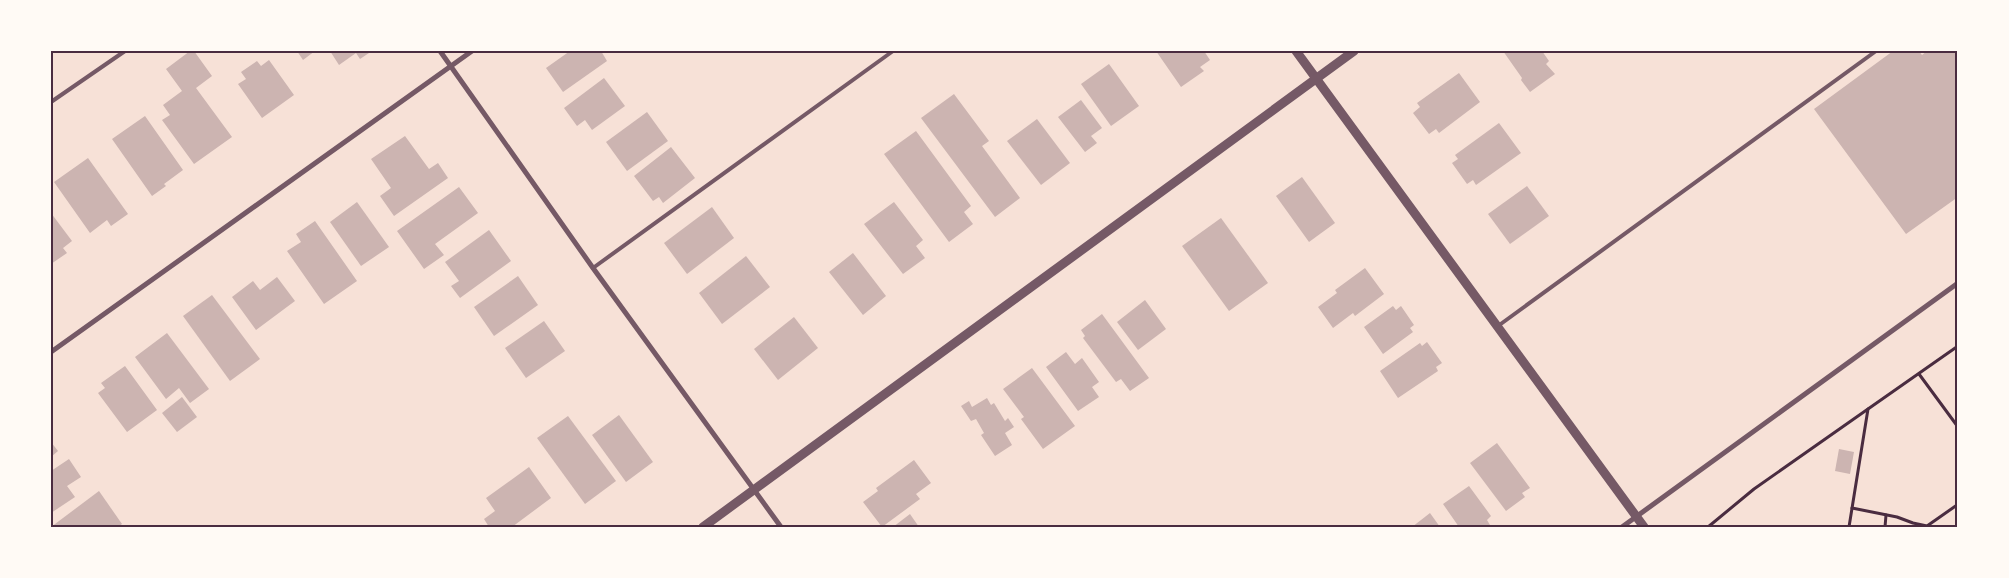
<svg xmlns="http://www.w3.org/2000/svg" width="2009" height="578" viewBox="0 0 2009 578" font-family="'Crimson Pro',serif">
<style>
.building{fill:#ccb4b1}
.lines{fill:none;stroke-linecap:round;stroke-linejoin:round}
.path{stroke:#4a2c40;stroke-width:3}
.service{stroke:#755966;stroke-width:4}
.minor{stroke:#755966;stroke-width:5}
.tertiary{stroke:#755966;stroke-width:9}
.neatline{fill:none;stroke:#4a2c40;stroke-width:2}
</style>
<rect width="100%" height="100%" fill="#f7e1d7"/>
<g class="building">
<path d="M 190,51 L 194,51 L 212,76 L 196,88 L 232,137 L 194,164 L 162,120 L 170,115 L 163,105 L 182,91 L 166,69 Z"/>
<path d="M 297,51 L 315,51 L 303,60 Z"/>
<path d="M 330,51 L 372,51 L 360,59 L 356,53 L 339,65 Z"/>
<path d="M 570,51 L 601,51 L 607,61 L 563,92 L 546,68 Z"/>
<path d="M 1156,51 L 1204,51 L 1210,60 L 1200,67 L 1204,71 L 1181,87 Z"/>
<path d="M 1503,51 L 1542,51 L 1549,61 L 1546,64 L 1555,74 L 1530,92 L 1521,80 L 1522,78 Z"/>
<path d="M 1893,51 L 1919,51 L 1922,55 L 1927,51 L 1958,51 L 1958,197 L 1906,234 L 1814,109 Z"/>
<path d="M 269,60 L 294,95 L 262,118 L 238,84 L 246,79 L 241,72 L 257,61 L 261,66 Z"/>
<path d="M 1109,64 L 1139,106 L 1111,126 L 1081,84 Z"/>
<path d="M 1459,73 L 1480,102 L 1439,133 L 1436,129 L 1429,134 L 1413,113 L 1420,107 L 1417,103 Z"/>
<path d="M 604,78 L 625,106 L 592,130 L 585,120 L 577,126 L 564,108 Z"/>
<path d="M 954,94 L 989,141 L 982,146 L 1020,198 L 995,217 L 921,118 Z"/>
<path d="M 1081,100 L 1102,128 L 1091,136 L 1097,143 L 1085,152 L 1058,117 Z"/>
<path d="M 647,112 L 668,141 L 627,171 L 606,142 Z"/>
<path d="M 145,116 L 183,170 L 164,184 L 166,186 L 152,196 L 112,139 Z"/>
<path d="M 1037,119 L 1070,163 L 1041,185 L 1007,141 Z"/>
<path d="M 1499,123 L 1521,153 L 1476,185 L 1473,180 L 1467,184 L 1452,163 L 1458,159 L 1455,155 Z"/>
<path d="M 916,131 L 971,206 L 964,212 L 973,224 L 949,242 L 884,154 Z"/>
<path d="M 405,136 L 429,169 L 438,163 L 448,178 L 394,216 L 380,196 L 391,188 L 371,159 Z"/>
<path d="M 671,147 L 695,178 L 663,203 L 659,197 L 653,201 L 634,176 Z"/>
<path d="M 88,158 L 128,214 L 111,226 L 107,220 L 90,233 L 54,182 Z"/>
<path d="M 1302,177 L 1335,223 L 1309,242 L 1276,196 Z"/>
<path d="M 1527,186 L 1549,216 L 1510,244 L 1488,214 Z"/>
<path d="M 459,187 L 478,213 L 435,244 L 444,255 L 424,269 L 397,231 Z"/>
<path d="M 357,202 L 389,247 L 361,266 L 330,222 Z"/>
<path d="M 894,202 L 923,240 L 916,246 L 925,258 L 903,274 L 864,224 Z"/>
<path d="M 712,207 L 734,238 L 687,274 L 664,243 Z"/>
<path d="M 51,213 L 72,241 L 63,248 L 67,253 L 51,264 Z"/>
<path d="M 1221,218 L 1268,283 L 1229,311 L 1182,246 Z"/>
<path d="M 315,221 L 357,281 L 324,304 L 287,251 L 301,242 L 296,234 Z"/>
<path d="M 489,230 L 511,261 L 460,298 L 451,286 L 459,281 L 445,262 Z"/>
<path d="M 853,253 L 886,296 L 863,315 L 829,272 Z"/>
<path d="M 746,256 L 770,287 L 722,324 L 699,293 Z"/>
<path d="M 1365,268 L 1384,294 L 1355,316 L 1353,313 L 1333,328 L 1318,307 L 1337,293 L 1335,290 Z"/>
<path d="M 518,276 L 538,305 L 494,336 L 474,307 Z"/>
<path d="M 277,277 L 295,301 L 256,330 L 232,297 L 253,281 L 260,290 Z"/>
<path d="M 212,295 L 260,359 L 230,381 L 183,316 Z"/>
<path d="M 1145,300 L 1166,329 L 1138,350 L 1117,322 Z"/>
<path d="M 1393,306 L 1396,310 L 1401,306 L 1414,325 L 1410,328 L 1413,332 L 1383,354 L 1364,327 Z"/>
<path d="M 1102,314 L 1149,378 L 1130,391 L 1121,379 L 1116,382 L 1083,338 L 1085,336 L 1081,330 Z"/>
<path d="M 794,317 L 818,348 L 778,380 L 754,349 Z"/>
<path d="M 544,321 L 565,351 L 526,378 L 505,348 Z"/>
<path d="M 167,333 L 209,389 L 190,403 L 179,388 L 166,399 L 135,357 Z"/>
<path d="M 1427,342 L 1442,363 L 1436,367 L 1438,371 L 1398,398 L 1380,371 L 1420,343 L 1422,346 Z"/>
<path d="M 1066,352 L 1075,364 L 1082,358 L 1099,382 L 1092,387 L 1099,397 L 1078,411 L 1046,367 Z"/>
<path d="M 125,366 L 157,410 L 127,432 L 98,393 L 105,388 L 101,383 Z"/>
<path d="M 1032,368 L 1075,426 L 1043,449 L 1021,419 L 1024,417 L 1003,389 Z"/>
<path d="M 182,397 L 197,417 L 177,432 L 162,413 Z"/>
<path d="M 987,398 L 991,405 L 994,403 L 1005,421 L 1008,418 L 1014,427 L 1005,433 L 1012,445 L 995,456 L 981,435 L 984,433 L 976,419 L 971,421 L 961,406 L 969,401 L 972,407 Z"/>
<path d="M 619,415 L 653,462 L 626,482 L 592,435 Z"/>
<path d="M 568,416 L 616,481 L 585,504 L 537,438 Z"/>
<path d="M 51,442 L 58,451 L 51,457 Z"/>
<path d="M 1497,443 L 1530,488 L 1522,493 L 1525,497 L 1506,511 L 1470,463 Z"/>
<path d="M 1839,449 L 1854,452 L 1850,474 L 1835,471 Z"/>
<path d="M 69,459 L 81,477 L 67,486 L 75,497 L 51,513 L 51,471 Z"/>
<path d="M 914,460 L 931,483 L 916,494 L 920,499 L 882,527 L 863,502 L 878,491 L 876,488 Z"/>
<path d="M 529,467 L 551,498 L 512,527 L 489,527 L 484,519 L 495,511 L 486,498 Z"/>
<path d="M 1469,486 L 1491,516 L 1487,520 L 1490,525 L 1487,527 L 1459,527 L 1443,504 Z"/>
<path d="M 99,491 L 122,524 L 118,527 L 51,527 Z"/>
<path d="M 1430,513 L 1440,527 L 1412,527 Z"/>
<path d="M 910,514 L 919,527 L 893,527 Z"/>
</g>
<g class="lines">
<g class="path">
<path d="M 1919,374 L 1958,427"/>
<path d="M 1852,508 L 1897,517 L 1913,523 L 1927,526 L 1957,505 L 1958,501"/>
<path d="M 1708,527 L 1754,489 L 1868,409"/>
<path d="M 1849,527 L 1868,409 L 1958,346"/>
<path d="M 1885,527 L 1886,515"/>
</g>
<g class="service">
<path d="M 51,102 L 125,51"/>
<path d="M 593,268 L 893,51"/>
<path d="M 1498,326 L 1876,51"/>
</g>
<g class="minor">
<path d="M 440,51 L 593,268 L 781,527"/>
<path d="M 51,352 L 472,51"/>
<path d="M 1622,527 L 1958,283"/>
</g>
<g class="tertiary">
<path d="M 1296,51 L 1644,527"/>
<path d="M 703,527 L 1354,51"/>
</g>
</g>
<rect width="2009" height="578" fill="none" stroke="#fffaf5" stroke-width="105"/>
<rect x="52" y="52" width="1904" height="474" class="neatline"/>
</svg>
